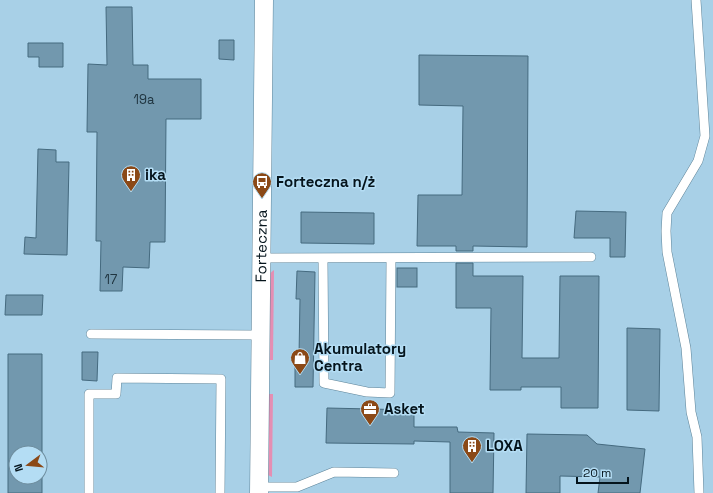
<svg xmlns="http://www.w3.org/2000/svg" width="713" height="493" viewBox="0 0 713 493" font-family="'Space Grotesk',sans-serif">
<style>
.green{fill:#e58eb3}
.building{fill:#7298ae;stroke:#456a7f;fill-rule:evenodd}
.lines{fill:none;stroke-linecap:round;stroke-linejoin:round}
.lane-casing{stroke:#5e8499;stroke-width:10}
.street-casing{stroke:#5e8499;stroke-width:19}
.lane{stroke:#fff;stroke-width:9}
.street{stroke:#fff;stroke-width:18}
.labels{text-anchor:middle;stroke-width:3;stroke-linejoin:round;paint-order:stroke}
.number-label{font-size:13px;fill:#203540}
.poi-label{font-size:15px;font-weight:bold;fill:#05141c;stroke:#b4ddf4;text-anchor:start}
.street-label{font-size:15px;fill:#05141c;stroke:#b4ddf4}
</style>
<rect width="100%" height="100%" fill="#a8d0e7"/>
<g class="green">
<path d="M 274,270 L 273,360 L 269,360 L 269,274 Z"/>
<path d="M 268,394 L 273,394 L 272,477 L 268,475 Z"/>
</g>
<g class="building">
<path d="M 106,7 L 132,7 L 133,65 L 148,65 L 148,79 L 201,79 L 201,119 L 166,119 L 165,242 L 150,242 L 149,268 L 123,267 L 122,291 L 100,291 L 101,241 L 96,241 L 97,132 L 87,132 L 88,64 L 107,65 Z"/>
<path d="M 219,40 L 234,40 L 234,60 L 219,59 Z"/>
<path d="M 28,43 L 63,43 L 63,67 L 39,67 L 39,57 L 28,57 Z"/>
<path d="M 419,55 L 528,56 L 527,247 L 473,246 L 473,251 L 456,251 L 456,246 L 417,246 L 418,195 L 462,195 L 463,106 L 419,105 Z"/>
<path d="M 38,149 L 56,150 L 56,162 L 69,162 L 67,255 L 24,254 L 25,237 L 36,238 Z"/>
<path d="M 576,211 L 626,212 L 625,257 L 610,257 L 610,238 L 574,238 Z"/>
<path d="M 301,212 L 374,213 L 374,244 L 301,243 Z"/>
<path d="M 456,263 L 473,263 L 473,276 L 523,276 L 522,358 L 559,358 L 560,276 L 599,276 L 598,408 L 561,408 L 561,387 L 521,387 L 521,390 L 490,390 L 491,308 L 456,308 Z"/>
<rect x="397" y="268" width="20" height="19"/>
<path d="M 297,271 L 315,272 L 313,387 L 295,387 L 295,356 L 299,356 L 300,299 L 296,299 Z"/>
<path d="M 6,295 L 43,295 L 42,315 L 5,315 Z"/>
<path d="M 627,328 L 660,329 L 659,411 L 627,410 Z"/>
<path d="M 82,352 L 98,352 L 97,381 L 82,380 Z"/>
<path d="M 8,354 L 42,354 L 42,493 L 8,493 ZM 16,453 L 40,453 L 40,477 L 16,477 Z"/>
<path d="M 327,408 L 414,410 L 414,427 L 457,427 L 458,432 L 494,433 L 493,493 L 450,493 L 450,442 L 414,441 L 414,444 L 326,443 Z"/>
<path d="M 527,434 L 587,435 L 597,444 L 645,449 L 640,493 L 598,493 L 600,477 L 560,476 L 560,493 L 526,493 Z"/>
</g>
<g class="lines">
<g class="lane-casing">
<g id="lane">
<path d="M 696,0 L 705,136 L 698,161 L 667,213 L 666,231 L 667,252 L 686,348 L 691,412 L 697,437 L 699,493"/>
<path d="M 261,258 L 591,257"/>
<path d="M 323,259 L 324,383 L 367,392 L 390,393 L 391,259"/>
<path d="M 91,334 L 260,335"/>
<path d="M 259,487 L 297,487 L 334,472 L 394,473"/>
<path d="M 89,493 L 89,394 L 116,394 L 117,378 L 221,379 L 220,493"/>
</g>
</g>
<g class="street-casing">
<g id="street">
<path id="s1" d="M 259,493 L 264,0"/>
</g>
</g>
<use href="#lane" class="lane"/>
<use href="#street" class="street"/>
</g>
<defs>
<g id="building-pin" transform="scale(1)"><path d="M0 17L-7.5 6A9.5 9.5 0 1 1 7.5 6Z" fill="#8b4917" stroke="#b4ddf4"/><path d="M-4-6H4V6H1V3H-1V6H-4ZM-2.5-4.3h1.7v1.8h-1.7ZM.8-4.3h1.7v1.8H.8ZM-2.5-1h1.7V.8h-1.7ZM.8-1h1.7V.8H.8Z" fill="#fff"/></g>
<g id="bus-pin" transform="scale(1)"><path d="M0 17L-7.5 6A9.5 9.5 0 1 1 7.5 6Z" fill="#8b4917" stroke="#b4ddf4"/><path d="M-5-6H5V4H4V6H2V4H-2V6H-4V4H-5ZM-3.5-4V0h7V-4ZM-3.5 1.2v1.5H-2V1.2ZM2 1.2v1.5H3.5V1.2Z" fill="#fff"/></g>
<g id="shop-pin" transform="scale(1)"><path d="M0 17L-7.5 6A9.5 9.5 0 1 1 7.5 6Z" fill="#8b4917" stroke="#b4ddf4"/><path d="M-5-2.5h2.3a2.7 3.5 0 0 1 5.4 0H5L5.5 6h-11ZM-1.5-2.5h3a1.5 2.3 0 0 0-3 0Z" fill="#fff"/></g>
<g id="office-pin" transform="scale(1)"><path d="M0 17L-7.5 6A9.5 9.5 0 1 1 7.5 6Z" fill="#8b4917" stroke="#b4ddf4"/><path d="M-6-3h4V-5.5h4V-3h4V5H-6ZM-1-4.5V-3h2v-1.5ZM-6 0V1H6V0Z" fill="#fff"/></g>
</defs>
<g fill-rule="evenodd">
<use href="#building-pin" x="131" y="175"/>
<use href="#bus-pin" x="262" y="182"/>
<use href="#shop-pin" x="300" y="358"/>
<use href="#office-pin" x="370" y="409"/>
<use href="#building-pin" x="472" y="446"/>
</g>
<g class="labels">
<g class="number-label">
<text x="144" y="104">19a</text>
<text x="111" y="284">17</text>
</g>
<g class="poi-label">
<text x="145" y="180">ika</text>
<text x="276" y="187">Forteczna n/ż</text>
<text x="314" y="354">Akumulatory<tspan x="314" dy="17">Centra</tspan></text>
<text x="384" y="414">Asket</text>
<text x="486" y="451">LOXA</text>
</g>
<g class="street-label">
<text dy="5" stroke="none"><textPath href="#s1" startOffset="247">Forteczna</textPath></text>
</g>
</g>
<g transform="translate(28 465) rotate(254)"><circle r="19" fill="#b4ddf4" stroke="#6e8d9e"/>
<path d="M0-3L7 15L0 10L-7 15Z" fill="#8b4917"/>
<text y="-6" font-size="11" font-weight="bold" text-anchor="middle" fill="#05141c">N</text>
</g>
<path d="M577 477v6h51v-6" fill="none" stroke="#05141c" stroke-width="2"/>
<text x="583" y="477" font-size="12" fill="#05141c" stroke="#b4ddf4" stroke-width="3" paint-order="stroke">20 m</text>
</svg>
